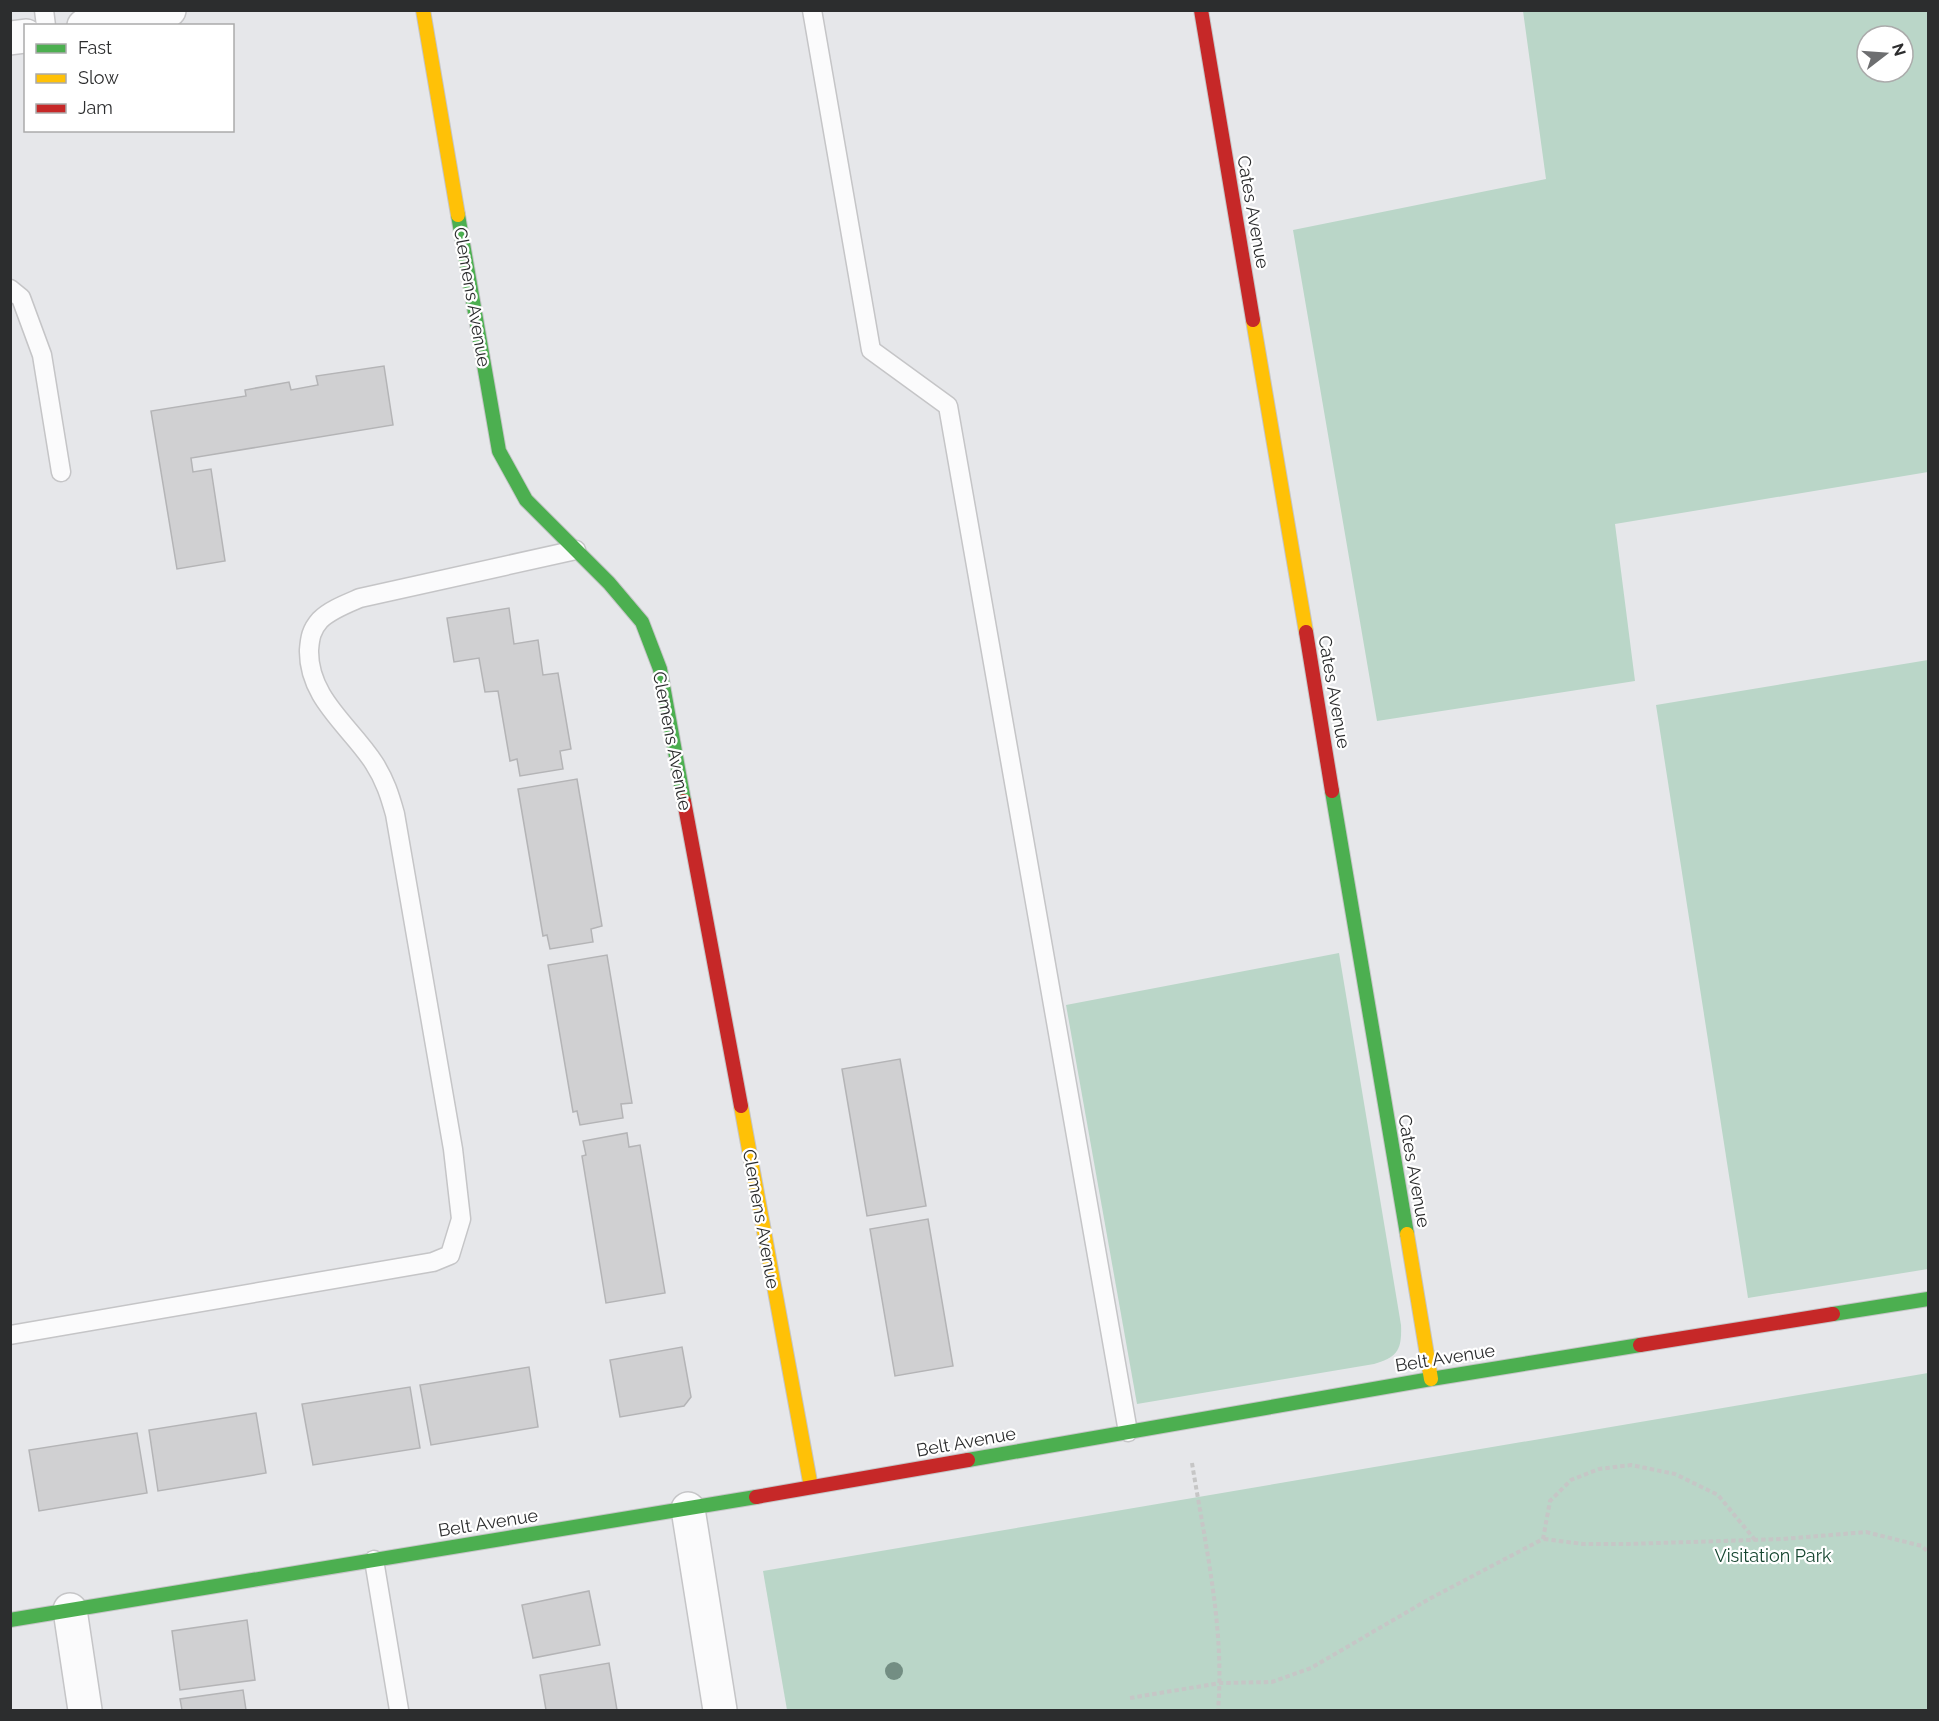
<svg xmlns="http://www.w3.org/2000/svg" width="1939" height="1721" viewBox="0 0 1939 1721" font-family="Raleway,sans-serif">
<style>
.green{fill:#bad6c8;fill-rule:evenodd}
.building{fill:#d0d0d2;stroke:#b4b4b6;stroke-width:1.5}
.lines{fill:none;stroke-linecap:round;stroke-linejoin:round}
.lane-casing{stroke:#c5c5c7;stroke-width:21}
.street-casing{stroke:#c5c5c7;stroke-width:36}
.fast-casing{stroke:#c5c5c7;stroke-width:16}
.slow-casing{stroke:#c5c5c7;stroke-width:16}
.jam-casing{stroke:#c5c5c7;stroke-width:16}
.path{stroke:#c6c6c6;stroke-width:4;stroke-dasharray:4.5 3;stroke-linecap:butt}
.lane{stroke:#fbfbfc;stroke-width:18}
.street{stroke:#fbfbfc;stroke-width:33}
.fast{stroke:#4caf50;stroke-width:14}
.slow{stroke:#ffc107;stroke-width:14}
.jam{stroke:#c62828;stroke-width:14}
.tree{fill:#738e83}
.labels{text-anchor:middle;stroke-width:4.5;stroke-linejoin:round;paint-order:stroke}
.street-label{font-size:18px;fill:#2c2d2e;stroke:#fff}
.park-label{font-size:18px;fill:#15452f;stroke:#fff}
</style>
<rect width="100%" height="100%" fill="#e6e7ea"/>
<g class="green">
<path d="M 1523,11 L 1928,11 L 1928,472 L 1615,524 L 1635,681 L 1377,721 L 1293,230 L 1546,179 ZM 1867,36 L 1903,36 L 1903,72 L 1867,72 Z"/>
<path d="M 1928,660 L 1928,1269 L 1748,1298 L 1656,705 Z"/>
<path d="M 1339,953 L 1401,1325 C 1402,1349 1398,1357 1374,1364 L 1137,1404 L 1066,1005 Z"/>
<path d="M 1928,1373 L 1928,1710 L 787,1710 L 763,1571 Z"/>
</g>
<g class="building">
<path d="M 384,366 L 393,425 L 191,458 L 193,472 L 211,469 L 225,561 L 177,569 L 151,411 L 246,396 L 245,390 L 289,382 L 291,390 L 318,385 L 316,376 Z"/>
<path d="M 509,608 L 514,644 L 538,640 L 543,675 L 558,673 L 571,749 L 560,751 L 563,769 L 520,776 L 517,759 L 510,761 L 498,691 L 485,692 L 479,658 L 454,662 L 447,618 Z"/>
<path d="M 577,779 L 602,926 L 591,929 L 593,942 L 550,949 L 547,935 L 543,936 L 518,789 Z"/>
<path d="M 607,955 L 632,1103 L 621,1104 L 623,1118 L 580,1125 L 577,1111 L 573,1112 L 548,965 Z"/>
<path d="M 900,1059 L 926,1206 L 867,1216 L 842,1069 Z"/>
<path d="M 627,1133 L 629,1147 L 640,1145 L 665,1293 L 606,1303 L 582,1156 L 586,1155 L 583,1141 Z"/>
<path d="M 928,1219 L 953,1366 L 895,1376 L 870,1229 Z"/>
<path d="M 682,1347 L 691,1397 L 684,1406 L 620,1417 L 610,1360 Z"/>
<path d="M 529,1367 L 538,1427 L 431,1445 L 420,1385 Z"/>
<path d="M 410,1387 L 420,1448 L 313,1465 L 302,1404 Z"/>
<path d="M 256,1413 L 266,1473 L 158,1491 L 149,1430 Z"/>
<path d="M 137,1433 L 147,1493 L 39,1511 L 29,1450 Z"/>
<path d="M 589,1591 L 600,1645 L 533,1658 L 522,1605 Z"/>
<path d="M 247,1620 L 255,1680 L 180,1690 L 172,1631 Z"/>
<path d="M 609,1663 L 617,1710 L 546,1710 L 540,1675 Z"/>
<path d="M 243,1690 L 246,1710 L 182,1710 L 180,1699 Z"/>
</g>
<g class="lines">
<g class="lane-casing">
<g id="lane">
<path d="M 44,10 L 46,26"/>
<path d="M 812,10 L 871,350 L 948,406 L 1128,1432"/>
<path d="M 10,289 L 21,298 L 42,355 L 61,472"/>
<path d="M 10,1335 L 433,1262 L 450,1255 L 461,1219 L 453,1149 L 395,814 C 390,796 385,780 374,763 C 350,726 308,698 309,650 C 310,638 311,630 320,620 C 330,610 346,604 360,598 L 576,550"/>
<path d="M 374,1560 L 399,1710"/>
</g>
</g>
<g class="street-casing">
<g id="street">
<path d="M 84,26 L 169,10"/>
<path d="M 10,38 L 26,36"/>
<path d="M 688,1509 L 720,1710"/>
<path d="M 70,1610 L 85,1710"/>
</g>
</g>
<g class="fast-casing">
<g id="fast">
<path d="M 458,215 L 499,451 L 526,500 L 609,583 L 642,622 L 660,669 L 684,801"/>
<path d="M 1332,791 L 1407,1234"/>
<path d="M 1833,1314 L 1928,1299"/>
<path d="M 968,1460 L 1431,1379 L 1640,1345"/>
<path d="M 10,1620 L 756,1497"/>
</g>
</g>
<g class="slow-casing">
<g id="slow">
<path d="M 423,10 L 458,215"/>
<path d="M 1253,320 L 1306,632"/>
<path d="M 741,1106 L 811,1487"/>
<path d="M 1407,1234 L 1431,1379"/>
</g>
</g>
<g class="jam-casing">
<g id="jam">
<path d="M 1201,10 L 1253,320"/>
<path d="M 1306,632 L 1332,791"/>
<path d="M 684,801 L 741,1106"/>
<path d="M 1640,1345 L 1833,1314"/>
<path d="M 756,1497 L 968,1460"/>
</g>
</g>
<g class="path">
<path d="M 1192,1463 C 1205,1544 1225,1628 1218,1710"/>
<path d="M 1544,1539 L 1583,1544 L 1628,1544 L 1783,1539 L 1866,1532 L 1922,1546 L 1928,1552"/>
<path d="M 1130,1698 L 1220,1683 L 1272,1682 L 1311,1668 L 1431,1598 L 1543,1539 L 1550,1501 L 1571,1480 L 1599,1469 L 1631,1465 L 1675,1474 L 1718,1495 L 1755,1540"/>
</g>
<use href="#lane" class="lane"/>
<use href="#street" class="street"/>
<use href="#fast" class="fast"/>
<use href="#slow" class="slow"/>
<use href="#jam" class="jam"/>
</g>
<circle class="tree" cx="894" cy="1671" r="9"/>
<g class="labels">
<g class="street-label">
<text transform="translate(1253 212) rotate(80)" y="6">Cates Avenue</text>
<text transform="translate(472 297) rotate(80)" y="6">Clemens Avenue</text>
<text transform="translate(1334 692) rotate(80)" y="6">Cates Avenue</text>
<text transform="translate(672 741) rotate(79)" y="6">Clemens Avenue</text>
<text transform="translate(1414 1171) rotate(80)" y="6">Cates Avenue</text>
<text transform="translate(761 1219) rotate(80)" y="6">Clemens Avenue</text>
<text transform="translate(1445 1358) rotate(-9)" y="6">Belt Avenue</text>
<text transform="translate(966 1442) rotate(-10)" y="6">Belt Avenue</text>
<text transform="translate(488 1523) rotate(-9)" y="6">Belt Avenue</text>
</g>
<g class="park-label">
<text x="1773" y="1562">Visitation Park</text>
</g>
</g>
<rect width="1939" height="1721" fill="none" stroke="#2c2d2e" stroke-width="24"/>
<rect x="24" y="24" width="210" height="108" fill="#ffffff" stroke="#ababab" stroke-width="1.5"/>
<rect x="36" y="44" width="30" height="9" fill="#4caf50" stroke="#ababab" stroke-width="1.5"/>
<text x="78" y="54" font-size="18" fill="#2c2d2e">Fast</text>
<rect x="36" y="74" width="30" height="9" fill="#ffc107" stroke="#ababab" stroke-width="1.5"/>
<text x="78" y="84" font-size="18" fill="#2c2d2e">Slow</text>
<rect x="36" y="104" width="30" height="9" fill="#c62828" stroke="#ababab" stroke-width="1.5"/>
<text x="78" y="114" font-size="18" fill="#2c2d2e">Jam</text>
<g transform="translate(1885 54) rotate(73)"><circle r="28" fill="#ffffff" stroke="#ababab" stroke-width="1.5"/>
<path d="M0-4.5L10 22L0 15L-10 22Z" fill="#6d6e70"/>
<text y="-9" font-size="16" font-weight="bold" text-anchor="middle" fill="#2c2d2e">N</text>
</g>
</svg>
